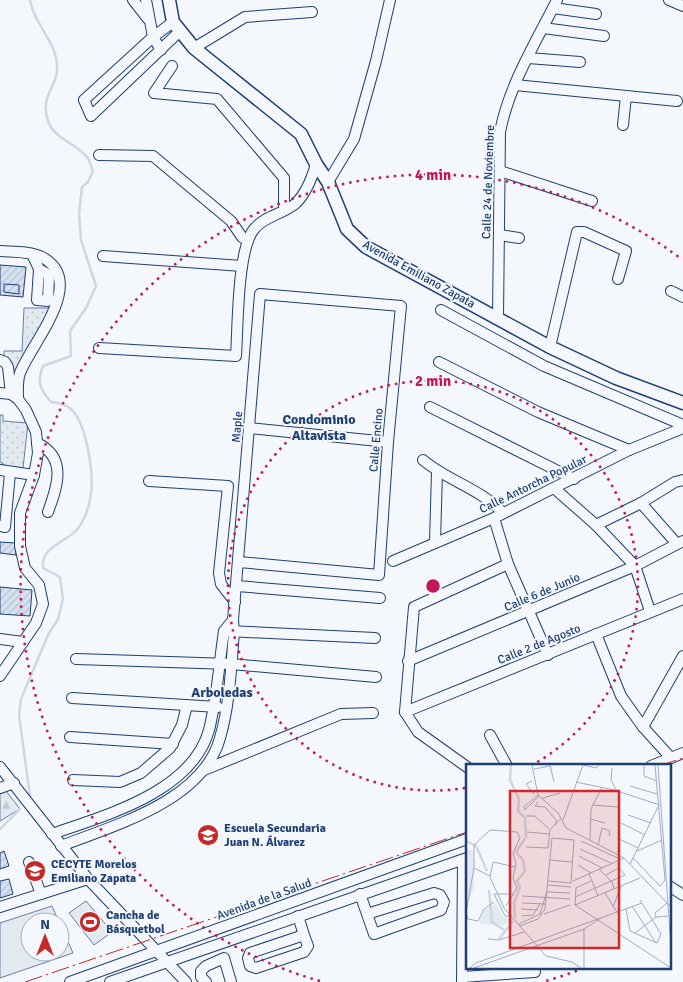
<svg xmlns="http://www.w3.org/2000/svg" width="683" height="982" viewBox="0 0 683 982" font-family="Signika,sans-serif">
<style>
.grass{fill:url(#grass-dots);stroke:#687fa3}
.forest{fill:url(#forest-firs);stroke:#687fa3}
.pitch{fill:#e3e9f0;stroke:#687fa3}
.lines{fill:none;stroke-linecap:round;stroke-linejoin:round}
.stream{stroke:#cfd7e4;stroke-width:2.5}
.building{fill:url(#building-hatch);stroke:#1d3f73}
.minor-casing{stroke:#1d3f73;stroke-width:12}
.major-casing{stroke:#1d3f73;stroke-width:15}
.minor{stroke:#f4f7fb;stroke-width:10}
.major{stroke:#f4f7fb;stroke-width:12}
.power{stroke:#c62828;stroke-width:1;stroke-dasharray:18 4 2.5 4;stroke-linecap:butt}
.ring{fill:none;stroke:#c2185b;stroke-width:2.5;stroke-dasharray:2.5 5}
.labels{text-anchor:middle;stroke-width:4;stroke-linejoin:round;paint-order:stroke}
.street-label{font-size:12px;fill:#1d3f73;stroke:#f4f7fb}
.poi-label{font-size:12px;font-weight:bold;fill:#1d3f73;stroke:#f4f7fb;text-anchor:start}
.neighbourhood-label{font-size:14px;font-weight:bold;fill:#1d3f73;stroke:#f4f7fb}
.inset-river{fill:none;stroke:#cfd7e4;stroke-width:2.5}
.inset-road{fill:none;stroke:#9eadc5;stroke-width:1}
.view{fill:#d62828;fill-opacity:0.15;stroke:#d62828;stroke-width:2.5}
.inset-edge{fill:none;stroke:#1d3f73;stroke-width:2.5}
.centre{fill:#c2185b;stroke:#f4f7fb;stroke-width:2.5}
.ring-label{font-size:15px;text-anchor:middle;font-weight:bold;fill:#c2185b;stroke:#f4f7fb;stroke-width:4;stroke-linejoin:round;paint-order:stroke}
</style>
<defs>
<pattern id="grass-dots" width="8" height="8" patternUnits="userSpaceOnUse" patternTransform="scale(1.25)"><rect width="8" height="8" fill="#e3e9f0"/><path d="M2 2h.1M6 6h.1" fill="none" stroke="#c2c9d1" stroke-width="1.8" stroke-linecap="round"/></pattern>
<pattern id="forest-firs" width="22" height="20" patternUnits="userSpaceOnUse" patternTransform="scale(1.25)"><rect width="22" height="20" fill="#e3e9f0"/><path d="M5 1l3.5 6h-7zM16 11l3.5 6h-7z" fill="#c2c9d1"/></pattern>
<pattern id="building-hatch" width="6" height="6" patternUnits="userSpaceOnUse" patternTransform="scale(1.25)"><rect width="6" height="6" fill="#d5e0f0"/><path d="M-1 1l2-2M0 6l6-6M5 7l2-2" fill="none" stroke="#b6c1d1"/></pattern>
</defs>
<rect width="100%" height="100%" fill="#f4f7fb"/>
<g class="grass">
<path d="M 24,308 L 53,308 L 18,373 L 14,372 L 9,360 L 4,358 L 4,351 L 22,351 Z"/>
<path d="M 0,415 L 3,415 L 3,421 L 28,423 L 23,468 L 9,468 L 0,462 Z"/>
</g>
<path class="forest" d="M 6,791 L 20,809 L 0,821 L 0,794 Z"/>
<g class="pitch">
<path d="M 86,901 L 112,932 L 94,945 L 69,913 Z"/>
<path d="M 52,906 L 59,922 L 30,922 L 30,952 L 60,952 L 60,924 L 73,953 L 0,978 L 0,923 Z"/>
</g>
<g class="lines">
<g class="stream">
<path d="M 30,0 C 34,24 56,41 57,66 C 59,85 39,96 48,121 C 55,140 75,142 87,157 C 90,160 91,167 93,171 L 88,182 L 82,187 L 79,214 L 81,240 L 96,286 L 86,308 L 70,331 L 71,356 L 43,366 C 37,382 39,388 51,402 C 58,403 66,404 72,410 C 87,425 95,478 90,499 C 89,507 85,517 81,524 C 72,542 40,544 43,568 L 60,577 L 63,599 L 58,619 L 48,635 L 21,699 L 19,715 L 30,796"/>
<path d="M 0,829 L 20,809"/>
</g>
</g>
<g class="building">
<path d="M 0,265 L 26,267 L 23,297 L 0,295 Z"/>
<path d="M 4,284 L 19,285 L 19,294 L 4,292 Z"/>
<path d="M 0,542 L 16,543 L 16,555 L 0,553 Z"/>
<path d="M 0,587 L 32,590 L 30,616 L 0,614 Z"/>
<path d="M 4,851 L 9,866 L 0,869 L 0,853 Z"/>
<path d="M 9,879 L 13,894 L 0,898 L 0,881 Z"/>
</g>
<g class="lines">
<g class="minor-casing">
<g id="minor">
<path d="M 133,0 L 148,19"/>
<path d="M 146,0 L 153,37 L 161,50"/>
<path d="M 669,0 L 683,6"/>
<path d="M 553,8 L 596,14"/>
<path d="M 173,22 L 153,37 L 84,100 L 91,116 L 179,32"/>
<path d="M 543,28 L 604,36"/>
<path d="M 194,48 L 245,17 L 312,12"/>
<path d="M 528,58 L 580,62"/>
<path d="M 172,66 L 154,93 L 217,99 L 284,178 L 284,210"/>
<path d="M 515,85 L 677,101"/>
<path d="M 623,125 L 626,96"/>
<path d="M 99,155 L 153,156 L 231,221 L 242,237 L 248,241"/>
<path d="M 500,171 L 592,201"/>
<path d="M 328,182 L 354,139 L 376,61 L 390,0"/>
<path d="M 499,235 L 519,238"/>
<path d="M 0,251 C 13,252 30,251 42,257 C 88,282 32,342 20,373 C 17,381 18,391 18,399"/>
<path d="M 32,254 L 39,269 L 37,300 L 48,301 L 49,275 L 39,269"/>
<path d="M 103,256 L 242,266"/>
<path d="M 671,291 L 683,297"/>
<path d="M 441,310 L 544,366 L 683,425"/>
<path d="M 498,318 L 500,132 C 509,85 536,42 557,0"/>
<path d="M 550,347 L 577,232 L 584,232 L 626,251 L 618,279"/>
<path d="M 99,348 L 236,356 C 238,328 237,247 255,228 C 265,216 283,214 295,204 C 306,194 312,178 316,164"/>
<path d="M 0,360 L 5,362 L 8,367 L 11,394"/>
<path d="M 439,362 L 538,412 L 629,450"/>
<path d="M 0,393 L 11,394 L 18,399 L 26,410 L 36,432 L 38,453 L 34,475 L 20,513 L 20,546 L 25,568 L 39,585 L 43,604 L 36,623 L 0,676"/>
<path d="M 430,407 L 574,479"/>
<path d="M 249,428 L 388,442"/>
<path d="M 37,443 C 68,458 57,487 48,512"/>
<path d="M 423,460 C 448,481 481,489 503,513"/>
<path d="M 0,470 L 34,475"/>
<path d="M 149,481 L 228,486 L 219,573 L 221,584 L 235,602"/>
<path d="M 555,489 L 596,525 L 635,566 L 650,611"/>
<path d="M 641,503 L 677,544"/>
<path d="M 494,518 L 508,564 L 548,655"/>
<path d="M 596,525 L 641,503 L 675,482 L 683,480"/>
<path d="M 0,526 L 5,527 L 10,473"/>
<path d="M 435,542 L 437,472"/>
<path d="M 393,561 L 494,518 L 629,450 L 683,428"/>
<path d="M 237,586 L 380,598"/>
<path d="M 227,631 L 375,638"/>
<path d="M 596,634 L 621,696 L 643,727 L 671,758"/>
<path d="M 0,639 L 23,642"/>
<path d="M 76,659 L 231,664 L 376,677"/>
<path d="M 408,661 L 635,566 L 683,541"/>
<path d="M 72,698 L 218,707"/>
<path d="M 405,712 L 683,599"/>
<path d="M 643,727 L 683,656"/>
<path d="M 490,735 L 507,766"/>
<path d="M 70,737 L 173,744"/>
<path d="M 651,766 L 683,753"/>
<path d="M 0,767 L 88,879 L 186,982"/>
<path d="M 467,767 L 418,732 L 405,712 L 414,607 L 508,564"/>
<path d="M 204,770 L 341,714 L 373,713"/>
<path d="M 73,780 L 120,782 L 141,773 L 170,748 L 182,725 L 187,705"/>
<path d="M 0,788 L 14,783"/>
<path d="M 52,834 C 106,815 192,792 209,730 C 217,698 219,664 224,631 L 233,620"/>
<path d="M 61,846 C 115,825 203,801 220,738 C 230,704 231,667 234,632 L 233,620 L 260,294 L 401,306 L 388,442 L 379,575 L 239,562"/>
<path d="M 29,862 L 41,894"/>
<path d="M 669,886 L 683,895"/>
<path d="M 360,894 L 374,934 L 441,910 L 444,902 L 440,895 L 434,893 L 367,914"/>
<path d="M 0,907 L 88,879"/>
<path d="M 298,916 L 304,935 L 250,953 L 248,958 L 250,966 L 256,968 L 304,952 L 308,946 L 304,935"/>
<path d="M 462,977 L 535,972"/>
<path d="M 70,982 L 467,839"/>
<path d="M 110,982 L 467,858"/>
<path d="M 206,982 L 201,977 L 201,971 L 206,966 L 224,958 L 231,982"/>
<path d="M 462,982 L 463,860"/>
</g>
</g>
<g class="major-casing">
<path id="major" d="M 169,0 L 173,22 L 194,48 L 301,134 L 316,164 L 328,182 L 347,229 L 366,247 L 550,347 L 616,378 L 683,403"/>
</g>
<use href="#minor" class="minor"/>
<use href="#major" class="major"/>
<g class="power">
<path d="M 659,766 L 683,758"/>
<path d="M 25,982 L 467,832"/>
</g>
</g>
<g class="ring">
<path d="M465 788A205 205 0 1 1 532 765"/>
<path d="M584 968A411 411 0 0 1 546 981M320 981A411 411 0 1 1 680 258"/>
</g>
<defs>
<g id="school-disc" transform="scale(1.125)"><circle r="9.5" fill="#c62828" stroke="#f4f7fb"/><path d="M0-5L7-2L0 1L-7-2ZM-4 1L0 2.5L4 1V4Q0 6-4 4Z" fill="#fff"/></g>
<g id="stadium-disc" transform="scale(1.125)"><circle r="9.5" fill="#c62828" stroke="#f4f7fb"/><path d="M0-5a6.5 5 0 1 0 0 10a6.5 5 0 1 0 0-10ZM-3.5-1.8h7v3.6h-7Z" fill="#fff"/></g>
</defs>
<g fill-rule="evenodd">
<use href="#school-disc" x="208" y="835"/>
<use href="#school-disc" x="35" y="871"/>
<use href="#stadium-disc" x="90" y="922"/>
</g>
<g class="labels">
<g class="street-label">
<text transform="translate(488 182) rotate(-88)" y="4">Calle 24 de Noviembre</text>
<text transform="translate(419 274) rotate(29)" y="4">Avenida Emiliano Zapata</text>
<text transform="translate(237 427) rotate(-86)" y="4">Maple</text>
<text transform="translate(376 440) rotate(-85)" y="4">Calle Encino</text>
<text transform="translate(533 484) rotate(-26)" y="4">Calle Antorcha Popular</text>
<text transform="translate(542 592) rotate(-23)" y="4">Calle 6 de Junio</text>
<text transform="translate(539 644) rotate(-22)" y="4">Calle 2 de Agosto</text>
<text transform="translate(264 899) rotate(-20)" y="4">Avenida de la Salud</text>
</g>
<g class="poi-label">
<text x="224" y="832">Escuela Secundaria<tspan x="224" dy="14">Juan N. Álvarez</tspan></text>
<text x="51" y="868">CECYTE Morelos<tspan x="51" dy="14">Emiliano Zapata</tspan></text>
<text x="106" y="919">Cancha de<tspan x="106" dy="14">Básquetbol</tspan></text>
</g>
<g class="neighbourhood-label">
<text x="319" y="424">Condominio<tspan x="319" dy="16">Altavista</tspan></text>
<text x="222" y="697">Arboledas</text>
</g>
</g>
<g transform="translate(466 764)">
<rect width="205" height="205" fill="#f4f7fb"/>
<path d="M 30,140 L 37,153 L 47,156 L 37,162 L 13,159 L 18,146 Z" fill="#e3e9f0"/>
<path d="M 0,86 L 7,86 L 8,123 L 1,141 Z" fill="#e3e9f0"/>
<path class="inset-river" d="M 45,1 L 44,16 L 53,35 L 52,47 L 59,54 L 60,73 L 50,88 L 57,96 L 59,107 L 51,117 L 54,123 L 48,139 L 49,154M 0,77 L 10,82 L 21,107M 23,126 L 26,158 L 38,166M 33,175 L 47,157"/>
<path class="inset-road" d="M 66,1 L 72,31 L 92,49 L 100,64 L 158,94 L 205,143M 84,1 L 88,18M 117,1 L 130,4 L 133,1M 178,1 L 178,12 L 191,17M 189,1 L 199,116M 192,1 L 205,182M 146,4 L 145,16 L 150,26M 68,5 L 84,2M 66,17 L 60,20 L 68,30M 110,18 L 148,26 L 194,41M 164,22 L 191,30M 72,31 L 58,43 L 59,46 L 73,32M 77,34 L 94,29M 72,38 L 69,42 L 79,43 L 90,56 L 90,61M 127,41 L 152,43M 162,51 L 185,59M 60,52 L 69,52 L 83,65M 124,55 L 139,59M 97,56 L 117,1M 155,59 L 179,71M 61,68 L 83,70M 151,74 L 172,84M 124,76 L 125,45 L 136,23M 115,77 L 154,95M 132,81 L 136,64 L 144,67 L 143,72M 60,83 L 82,84 L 84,66 L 94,55M 114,85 L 145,99M 171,87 L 196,76M 113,92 L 136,104M 167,94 L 194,122 L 199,116M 84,96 L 106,98M 164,100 L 192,43M 112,101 L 125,109M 50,103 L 27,98 L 24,113 L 38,144 L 80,192 L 106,198 L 115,204M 8,104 L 0,149 L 2,155 L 12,157 L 18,145 L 28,138M 133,105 L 146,118 L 148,125M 123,110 L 132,132M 24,112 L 8,104 L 8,81 L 24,66 L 51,68 L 54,74 L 47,89 L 50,100 L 47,114 L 51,124 L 40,142M 107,117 L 158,94M 82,121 L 105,123M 81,128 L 104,129M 139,129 L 151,148M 56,132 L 104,135M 109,133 L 159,111 L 153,104 L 140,111M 174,136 L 195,170 L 191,179M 56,139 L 79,140M 109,141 L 205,204M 109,141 L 174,114M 109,141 L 110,124 L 125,117M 166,142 L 190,179M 147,143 L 155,122M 55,145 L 72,146M 160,145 L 164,167 L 191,179M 78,150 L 104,141M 46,152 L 39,152 L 28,130 L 48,130M 56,152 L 67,151 L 74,140M 190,153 L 189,149 L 201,139M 53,160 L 74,150 L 81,127M 54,162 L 72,155 L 79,145 L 86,74 L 108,76 L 105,119 L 82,117M 169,169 L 190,153 L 202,152M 22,175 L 33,176 L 58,168M 4,204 L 10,199 L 176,139M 8,204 L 118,165 L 135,154M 118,204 L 118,165"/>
<path class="view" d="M 44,27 L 153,27 L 153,184 L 44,184 Z"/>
<rect width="205" height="205" class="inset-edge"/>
</g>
<circle cx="433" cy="586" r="8" class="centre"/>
<g class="ring-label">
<text x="433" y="180">4 min</text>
<text x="433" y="386">2 min</text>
</g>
<g transform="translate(45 937)"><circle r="24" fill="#f4f7fb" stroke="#9eadc5"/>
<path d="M0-4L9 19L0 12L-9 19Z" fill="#c62828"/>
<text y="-8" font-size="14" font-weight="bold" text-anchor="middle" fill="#1d3f73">N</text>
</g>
</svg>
